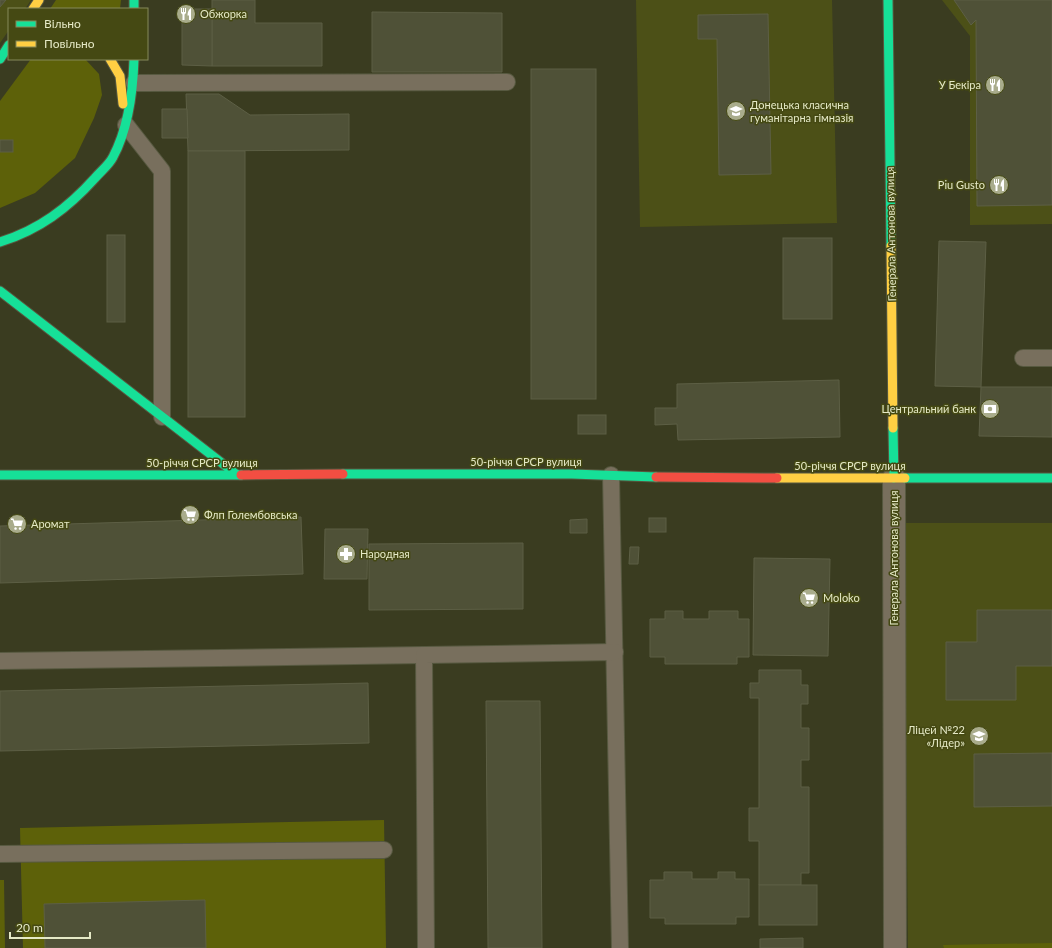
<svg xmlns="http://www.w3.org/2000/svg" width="1052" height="948" viewBox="0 0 1052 948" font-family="Lato,sans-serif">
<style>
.built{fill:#4c5017}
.green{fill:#5d6109}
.building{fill:#4f5137;stroke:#5d5f45}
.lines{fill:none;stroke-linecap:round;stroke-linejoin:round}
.lane-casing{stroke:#575940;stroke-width:18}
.street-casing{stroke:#575940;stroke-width:24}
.fast-casing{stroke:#575940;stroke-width:11}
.slow-casing{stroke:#575940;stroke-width:11}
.jam-casing{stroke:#575940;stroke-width:11}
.lane{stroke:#786f5d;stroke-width:16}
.street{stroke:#786f5d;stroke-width:22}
.fast{stroke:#16e098;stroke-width:9}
.slow{stroke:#ffcf43;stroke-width:9}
.jam{stroke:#f24e42;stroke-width:9}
.labels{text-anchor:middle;stroke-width:3;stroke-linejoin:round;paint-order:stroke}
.poi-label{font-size:11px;fill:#e5e9c6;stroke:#454913;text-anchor:start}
.street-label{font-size:11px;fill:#e5e9c6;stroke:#454913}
</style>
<rect width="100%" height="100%" fill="#3a3c20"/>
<g class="built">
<path d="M 0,0 L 31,0 L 25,9 L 9,9 L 9,30 L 0,43 Z"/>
<path d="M 636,0 L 832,0 L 837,223 L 640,227 Z"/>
<path d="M 942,0 L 1052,0 L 1052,224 L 970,225 L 970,36 Z"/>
<path d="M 904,523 L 1052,523 L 1052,948 L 908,948 Z"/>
</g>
<g class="green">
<path d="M 56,0 L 121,0 L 120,9 L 50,9 Z"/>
<path d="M 31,59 L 85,59 L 99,74 L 102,95 L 94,118 L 75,158 L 35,193 L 0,208 L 0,101 Z"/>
<path d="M 384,820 L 386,948 L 23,948 L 20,828 Z"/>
<path d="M 0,880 L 4,880 L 5,948 L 0,948 Z"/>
<path d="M 1052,943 L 1052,948 L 944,948 L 943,945 Z"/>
</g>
<g class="building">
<path d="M 0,0 L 6,0 L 0,7 Z"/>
<path d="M 212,0 L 255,0 L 255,23 L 322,23 L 322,66 L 212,66 Z"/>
<path d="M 954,0 L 1052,0 L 1052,205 L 977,206 L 976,20 L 971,25 Z"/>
<path d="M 182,9 L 212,9 L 212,66 L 182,65 Z"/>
<path d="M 372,12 L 502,13 L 502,72 L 372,72 Z"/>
<path d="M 768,14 L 771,174 L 719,175 L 717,39 L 698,39 L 698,15 Z"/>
<rect x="531" y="69" width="65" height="330"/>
<path d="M 186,94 L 219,94 L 250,115 L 349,114 L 349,150 L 188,151 Z"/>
<path d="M 162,109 L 187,109 L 188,138 L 162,138 Z"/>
<rect x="0" y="140" width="13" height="12"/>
<rect x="188" y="151" width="57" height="266"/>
<rect x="107" y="235" width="18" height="87"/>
<rect x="783" y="238" width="49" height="81"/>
<path d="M 939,241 L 986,242 L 981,387 L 935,386 Z"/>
<path d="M 839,380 L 840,437 L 678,440 L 677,424 L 655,425 L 655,408 L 677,408 L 677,384 Z"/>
<path d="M 981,387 L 1052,387 L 1052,437 L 979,436 Z"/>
<rect x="578" y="415" width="28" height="19"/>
<path d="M 301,517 L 303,574 L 0,583 L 0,526 Z"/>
<rect x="649" y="518" width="17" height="14"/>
<path d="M 587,519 L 587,533 L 570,533 L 570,520 Z"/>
<path d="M 325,529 L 368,529 L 367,579 L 324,579 Z"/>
<path d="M 523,543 L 523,609 L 369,610 L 369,544 Z"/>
<path d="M 630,547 L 639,547 L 638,564 L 629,564 Z"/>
<path d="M 754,558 L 830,559 L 828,656 L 753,655 Z"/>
<path d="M 977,610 L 1052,610 L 1052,666 L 1016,666 L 1016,700 L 946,700 L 946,642 L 977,642 Z"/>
<path d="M 665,611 L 683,611 L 683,619 L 709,619 L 709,611 L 738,611 L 738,619 L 749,619 L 749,657 L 737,657 L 737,664 L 665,664 L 665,657 L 650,657 L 650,619 L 665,619 Z"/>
<path d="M 759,670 L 801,670 L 801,685 L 808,685 L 808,704 L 801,704 L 801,728 L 809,728 L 809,760 L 801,760 L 801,787 L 809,787 L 809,873 L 801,873 L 801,885 L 759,885 L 759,841 L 749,841 L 749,808 L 759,808 L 759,698 L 750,698 L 750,683 L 759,683 Z"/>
<path d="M 368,683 L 369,743 L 0,751 L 0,691 Z"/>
<path d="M 486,701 L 540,701 L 542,948 L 488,948 Z"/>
<path d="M 1052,753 L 1052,806 L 974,807 L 974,754 Z"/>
<path d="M 664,872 L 692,872 L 692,879 L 718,879 L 718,872 L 735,872 L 735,879 L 749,879 L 749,917 L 736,917 L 736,924 L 665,924 L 665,918 L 650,918 L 650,880 L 664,880 Z"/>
<rect x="759" y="885" width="58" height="40"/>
<path d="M 205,900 L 206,948 L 45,948 L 44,904 Z"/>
<path d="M 803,938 L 803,948 L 760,948 L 760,939 Z"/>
</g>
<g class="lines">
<g class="lane-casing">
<g id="lane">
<path d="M 134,83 L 507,82"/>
<path d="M 126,125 L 162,171 L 162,417"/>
<path d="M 1023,358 L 1052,358"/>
<path d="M 611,475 L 620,948"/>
<path d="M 0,661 L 424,655"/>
<path d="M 0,854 L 384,850"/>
<path d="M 426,948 L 424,655 L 615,652"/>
</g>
</g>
<g class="street-casing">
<path id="street" d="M 894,478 L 895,948"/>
</g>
<g class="fast-casing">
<g id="fast">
<path d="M 134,0 L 134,9"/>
<path d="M 888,0 L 891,246"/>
<path d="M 0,59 L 9,45"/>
<path d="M 0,242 C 39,230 68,208 95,178 C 101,171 109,165 113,157 C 129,127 133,92 134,59"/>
<path d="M 0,291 L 236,474"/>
<path d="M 893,428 L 894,478"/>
<path d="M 343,474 L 572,474 L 656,477"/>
<path d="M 0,475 L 241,475"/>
<path d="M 905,478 L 1052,478"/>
</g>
</g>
<g class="slow-casing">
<g id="slow">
<path d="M 33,9 L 39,0"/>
<path d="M 110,59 L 120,76 L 123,104"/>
<path d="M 891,246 L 893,428"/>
<path d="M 777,478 L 905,478"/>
</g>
</g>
<g class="jam-casing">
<g id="jam">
<path d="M 241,475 L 343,474"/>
<path d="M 656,477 L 777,478"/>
</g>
</g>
<use href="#lane" class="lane"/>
<use href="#street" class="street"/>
<use href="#fast" class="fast"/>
<use href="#slow" class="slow"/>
<use href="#jam" class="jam"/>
</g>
<defs>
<g id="restaurant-disc" transform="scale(1)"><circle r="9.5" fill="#a9ac8c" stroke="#454913"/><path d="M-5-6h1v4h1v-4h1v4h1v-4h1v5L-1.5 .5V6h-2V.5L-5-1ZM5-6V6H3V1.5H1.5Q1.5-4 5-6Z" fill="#fff"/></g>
<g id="school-disc" transform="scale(1)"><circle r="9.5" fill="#a9ac8c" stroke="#454913"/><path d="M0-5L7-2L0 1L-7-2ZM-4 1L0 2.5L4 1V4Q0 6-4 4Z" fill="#fff"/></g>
<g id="bank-disc" transform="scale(1)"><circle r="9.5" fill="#a9ac8c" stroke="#454913"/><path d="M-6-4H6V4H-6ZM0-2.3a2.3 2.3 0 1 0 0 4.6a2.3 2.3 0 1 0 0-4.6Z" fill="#fff"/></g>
<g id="supermarket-disc" transform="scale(1)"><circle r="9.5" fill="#a9ac8c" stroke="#454913"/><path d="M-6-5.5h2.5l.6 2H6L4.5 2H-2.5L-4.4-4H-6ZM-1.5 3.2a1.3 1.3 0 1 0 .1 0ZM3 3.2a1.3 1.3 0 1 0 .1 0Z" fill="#fff"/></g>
<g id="pharmacy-disc" transform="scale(1)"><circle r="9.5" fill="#a9ac8c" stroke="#454913"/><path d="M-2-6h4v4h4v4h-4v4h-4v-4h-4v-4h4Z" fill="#fff"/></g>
</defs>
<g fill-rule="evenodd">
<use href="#restaurant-disc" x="186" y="14"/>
<use href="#restaurant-disc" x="995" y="85"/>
<use href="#school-disc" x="736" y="111"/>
<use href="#restaurant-disc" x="999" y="185"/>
<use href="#bank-disc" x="990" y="409"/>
<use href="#supermarket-disc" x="190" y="515"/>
<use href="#supermarket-disc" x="17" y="524"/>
<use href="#pharmacy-disc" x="346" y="554"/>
<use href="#supermarket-disc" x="809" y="598"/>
<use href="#school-disc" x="979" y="736"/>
</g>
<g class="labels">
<g class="poi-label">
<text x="200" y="18">Обжорка</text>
<text x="981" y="89" text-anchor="end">У Бекіра</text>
<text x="750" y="109">Донецька класична<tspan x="750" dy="13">гуманітарна гімназія</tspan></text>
<text x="985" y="189" text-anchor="end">Piu Gusto</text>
<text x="976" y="413" text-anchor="end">Центральний банк</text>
<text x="204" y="519">Флп Голембовська</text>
<text x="31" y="528">Аромат</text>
<text x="360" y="558">Народная</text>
<text x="823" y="602">Moloko</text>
<text x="965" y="734" text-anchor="end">Ліцей №22<tspan x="965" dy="13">«Лідер»</tspan></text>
</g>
<g class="street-label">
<text transform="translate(891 234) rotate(-91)" y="4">Генерала Антонова вулиця</text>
<text x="526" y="466">50-річчя СРСР вулиця</text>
<text x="202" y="467">50-річчя СРСР вулиця</text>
<text x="850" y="470">50-річчя СРСР вулиця</text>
<text transform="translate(894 558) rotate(-90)" y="4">Генерала Антонова вулиця</text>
</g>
</g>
<rect x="8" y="8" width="140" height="52" fill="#454913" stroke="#85895b"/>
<rect x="16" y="21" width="20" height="6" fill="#16e098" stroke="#85895b"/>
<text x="44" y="28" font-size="12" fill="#e5e9c6">Вільно</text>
<rect x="16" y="41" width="20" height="6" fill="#ffcf43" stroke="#85895b"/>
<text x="44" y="48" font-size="12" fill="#e5e9c6">Повільно</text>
<path d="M10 932v6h80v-6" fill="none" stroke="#e5e9c6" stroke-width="2"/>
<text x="16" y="932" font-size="12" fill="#e5e9c6" stroke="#454913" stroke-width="3" paint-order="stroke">20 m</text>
</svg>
